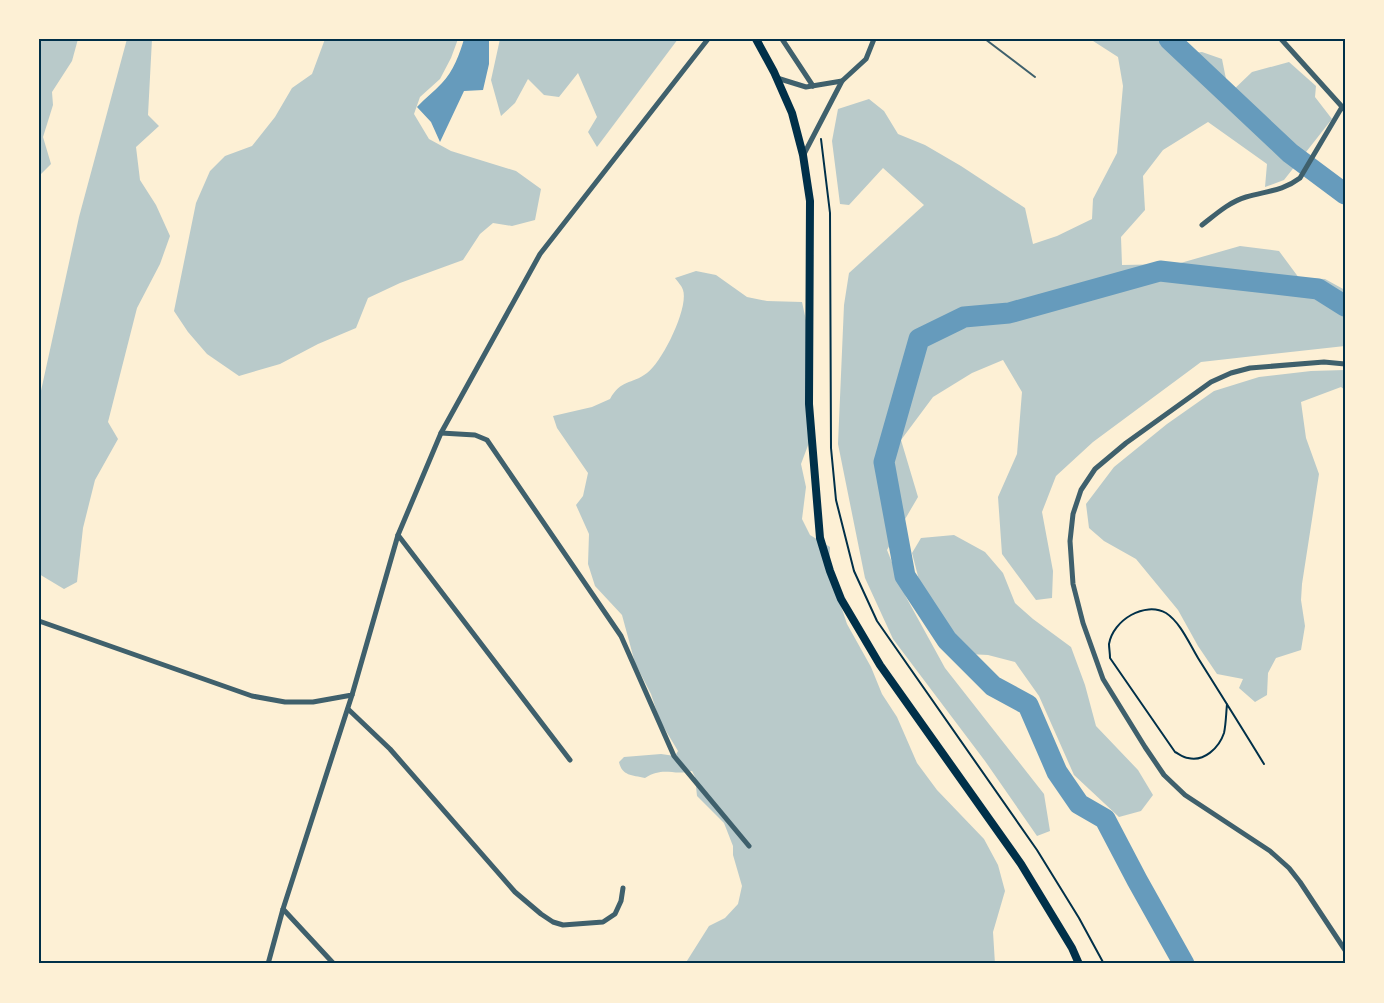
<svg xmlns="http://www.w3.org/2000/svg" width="1384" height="1003" viewBox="0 0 1384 1003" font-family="'Times New Roman',serif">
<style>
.green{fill:#b9caca}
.water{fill:#669bbc}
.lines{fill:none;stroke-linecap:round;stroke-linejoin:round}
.river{stroke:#669bbc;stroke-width:21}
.path{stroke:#003049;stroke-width:2}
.service{stroke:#3f606c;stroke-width:2}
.minor{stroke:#3f606c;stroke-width:5}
.primary{stroke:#003049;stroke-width:8}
.neatline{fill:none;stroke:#003049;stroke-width:2}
</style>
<rect width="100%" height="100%" fill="#fdf0d5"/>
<g class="green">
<path d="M 39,39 L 78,39 L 72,61 L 52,92 L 53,105 L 43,137 L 51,164 L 39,176 Z"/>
<path d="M 127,39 L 152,39 L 148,115 L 159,126 L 136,147 L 140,180 L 156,205 L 170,236 L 160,264 L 137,308 L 108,422 L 118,439 L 95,480 L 83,528 L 77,582 L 64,589 L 39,574 L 39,400 L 79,217 Z"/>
<path d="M 325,39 L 458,39 L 451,58 L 440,79 L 420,97 L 414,114 L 429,139 L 451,151 L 516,171 L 541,189 L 535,220 L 512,226 L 493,223 L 480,234 L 463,260 L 400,283 L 368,298 L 356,328 L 318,344 L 280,364 L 239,376 L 207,354 L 188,332 L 174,311 L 196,203 L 210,171 L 225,156 L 252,146 L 275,117 L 292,88 L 312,74 Z"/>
<path d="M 500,39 L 678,39 L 597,147 L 588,132 L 597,117 L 578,73 L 559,97 L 544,95 L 528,79 L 515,103 L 501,116 L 491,80 Z"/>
<path d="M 1090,39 L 1173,39 L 1173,55 L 1202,52 L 1222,59 L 1229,94 L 1252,72 L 1289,62 L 1316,86 L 1315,97 L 1332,119 L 1284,180 L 1265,187 L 1267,164 L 1208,122 L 1163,150 L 1143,176 L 1145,210 L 1121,237 L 1122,265 L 1177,264 L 1240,246 L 1279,251 L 1299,278 L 1325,279 L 1345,290 L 1345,346 L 1201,362 L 1093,442 L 1056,476 L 1042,512 L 1053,571 L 1052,598 L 1036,600 L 1002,554 L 998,497 L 1017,454 L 1022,392 L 1003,360 L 972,373 L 933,397 L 901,440 L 918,497 L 887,550 L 906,597 L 945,668 L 1044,794 L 1050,831 L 1037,836 L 985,761 L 893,639 L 865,578 L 838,444 L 844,305 L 849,273 L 924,205 L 883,168 L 849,205 L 840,204 L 832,141 L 838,109 L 869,99 L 884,111 L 898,134 L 925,145 L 961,166 L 1025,208 L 1033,244 L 1057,236 L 1092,219 L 1093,199 L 1117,153 L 1123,86 L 1118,57 Z"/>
<path d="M 696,271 L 716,275 L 747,297 L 767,301 L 802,302 L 807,325 L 810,440 L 801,464 L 806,487 L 802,519 L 810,535 L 830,547 L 829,570 L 847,624 L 871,667 L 882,694 L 897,717 L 917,763 L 937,790 L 984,839 L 998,865 L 1005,891 L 993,932 L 995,964 L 685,964 L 709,926 L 725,918 L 738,904 L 742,886 L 733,855 L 733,846 L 724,823 L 697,796 L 695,777 L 692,771 C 672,776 664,766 645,778 C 632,775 622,776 619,762 L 624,757 L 661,754 L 675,756 L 678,751 L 660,721 L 651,694 L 635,663 L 622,615 L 595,586 L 588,564 L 589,534 L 576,505 L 583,496 L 588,473 L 557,428 L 553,416 L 592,407 L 610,399 C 621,379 631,385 647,373 C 662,362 689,308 683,290 C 682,286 677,281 675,278 Z"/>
<path d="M 1345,370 L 1345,390 L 1341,387 L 1301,402 L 1306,438 L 1319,474 L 1302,584 L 1301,600 L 1305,626 L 1301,650 L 1276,658 L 1268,673 L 1267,695 L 1255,702 L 1239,688 L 1243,679 L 1217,674 L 1198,646 L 1178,610 L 1136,559 L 1104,541 L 1089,528 L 1086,504 L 1114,467 L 1167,424 L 1214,391 L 1259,377 L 1311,371 Z"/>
<path d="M 954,535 L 985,552 L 1003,573 L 1015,603 L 1033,619 L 1071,647 L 1085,685 L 1096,726 L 1138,770 L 1153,795 L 1141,811 L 1119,817 L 1074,775 L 1039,696 L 1015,662 L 988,655 L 968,654 L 920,584 L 912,553 L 921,538 Z"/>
</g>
<path class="water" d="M 464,39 L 489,39 L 489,64 L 483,90 L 464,91 L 440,142 L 431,122 L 417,107 C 425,98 434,92 442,83 C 453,72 460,53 464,39 Z"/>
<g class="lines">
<g class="river">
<path d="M 1169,39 L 1290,153 L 1345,194"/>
<path d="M 1184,964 L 1137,880 L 1105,819 L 1079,804 L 1057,772 L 1028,705 L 993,686 L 947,640 L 905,576 L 884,462 L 919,339 L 964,317 L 1009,313 L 1160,271 L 1318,289 L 1345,306"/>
</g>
<g class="path">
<path d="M 821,139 L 830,213 L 831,448 L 836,500 L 854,571 L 877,621 L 1037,850 L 1079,918 L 1104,964"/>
<path d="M 1227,704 C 1226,714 1226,724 1224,733 C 1219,748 1204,762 1188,758 C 1184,758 1179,754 1175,752 L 1110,658 C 1110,653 1109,648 1109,644 C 1113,620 1145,601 1166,613 C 1180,622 1189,643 1198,658 C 1220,693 1242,728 1264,764"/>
</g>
<path class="service" d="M 985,39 L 1035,77"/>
<g class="minor">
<path d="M 782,39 L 813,86"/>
<path d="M 1281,39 L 1345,110"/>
<path d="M 777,78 L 806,87 L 842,81"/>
<path d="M 804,154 L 842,81 L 866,59 L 874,39"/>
<path d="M 1202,225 C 1215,215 1229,202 1246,197 C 1266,191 1283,191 1300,178 L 1342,107"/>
<path d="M 1345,364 L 1324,362 L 1250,368 L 1231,373 L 1211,382 L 1126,443 L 1095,469 L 1081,490 L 1073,514 L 1070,541 L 1073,584 L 1083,623 L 1103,679 L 1145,747 L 1164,775 L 1185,795 L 1270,851 L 1289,868 L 1300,882 L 1345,950"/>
<path d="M 441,433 L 475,435 L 487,440 L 621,636 L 674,756 L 749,846"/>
<path d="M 398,535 L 570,760"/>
<path d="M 39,621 L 252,696 L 285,702 L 313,702 L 352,695 L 398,535 L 441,433 L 540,254 L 708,39"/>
<path d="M 348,709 L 390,749 L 515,892 L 541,914 L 553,922 L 563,925 L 603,922 L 615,914 L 621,901 L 623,888"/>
<path d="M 283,909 L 334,964"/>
<path d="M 268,964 L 283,909 L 352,695"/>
</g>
<path class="primary" d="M 756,39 L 774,72 L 792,113 L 803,155 L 810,201 L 809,404 L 820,538 L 830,571 L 841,599 L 880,665 L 1021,864 L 1072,948 L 1079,964"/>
</g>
<rect width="1384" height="1003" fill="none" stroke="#fdf0d5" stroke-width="81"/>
<rect x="40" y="40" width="1304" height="922" class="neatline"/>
</svg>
